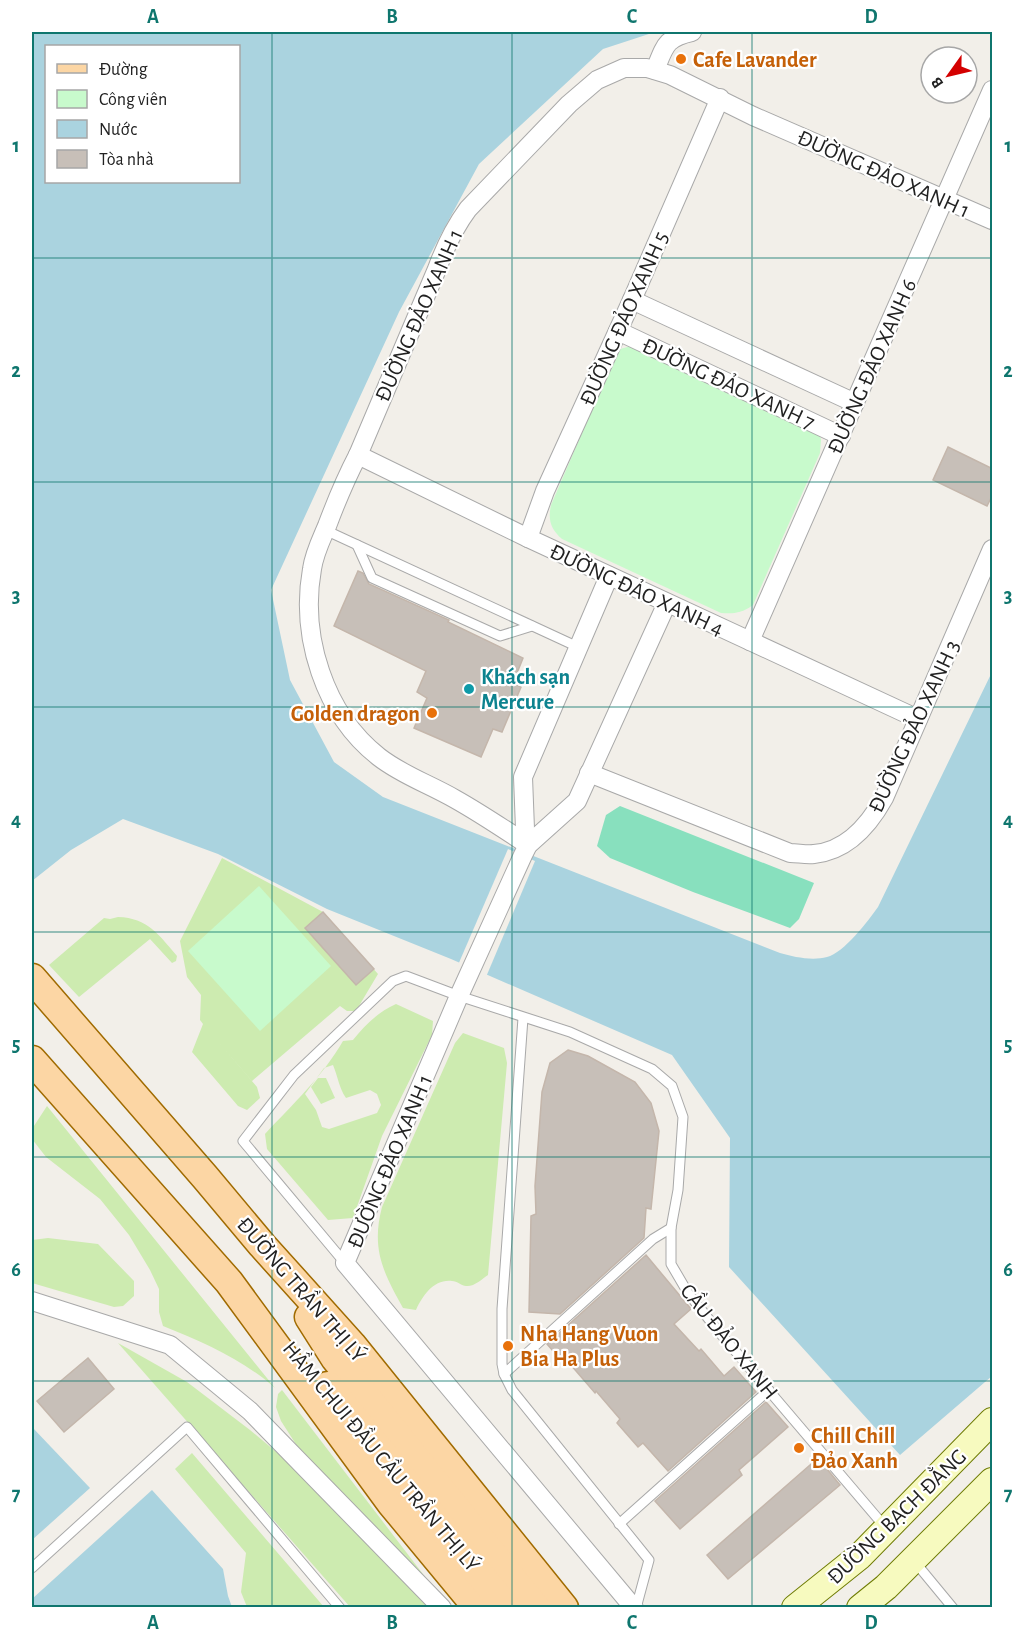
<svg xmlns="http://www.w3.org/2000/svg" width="1024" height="1639" viewBox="0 0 1024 1639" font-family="'Alegreya Sans',sans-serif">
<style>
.grass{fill:#cdebb0;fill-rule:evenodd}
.park{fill:#c8facc}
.pitch{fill:#88e0be}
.water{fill:#aad3df;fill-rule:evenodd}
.pier{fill:#f2efe9}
.building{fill:#c7bfb8;stroke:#c4b6ab;stroke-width:1.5}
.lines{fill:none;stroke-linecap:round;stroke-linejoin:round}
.lane-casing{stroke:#a9a9a9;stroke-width:11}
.street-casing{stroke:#a9a9a9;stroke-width:20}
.secondary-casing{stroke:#707d05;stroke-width:28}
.primary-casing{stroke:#a06b00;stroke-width:31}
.lane{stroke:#fff;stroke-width:9}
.street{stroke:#fff;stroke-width:18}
.secondary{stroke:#f7fabf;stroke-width:26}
.primary{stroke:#fcd6a4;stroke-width:28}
.grid{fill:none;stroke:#0f766e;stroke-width:1.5;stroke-opacity:0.55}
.food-dot{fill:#e8710a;stroke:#fff;stroke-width:2}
.culture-dot{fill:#0f9aa8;stroke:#fff;stroke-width:2}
.labels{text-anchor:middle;stroke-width:4.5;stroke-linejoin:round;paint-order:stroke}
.food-label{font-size:22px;font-weight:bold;fill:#c56008;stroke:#fff;text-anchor:start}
.street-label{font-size:22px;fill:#222;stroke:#fff}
.culture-label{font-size:22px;font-weight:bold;fill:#0d838f;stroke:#fff;text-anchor:start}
.neatline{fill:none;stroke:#0f766e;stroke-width:2}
.grid-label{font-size:20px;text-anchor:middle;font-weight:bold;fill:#0f766e}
</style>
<rect width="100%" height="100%" fill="#f2efe9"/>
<g class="grass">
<path d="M 222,858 L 323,912 L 378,974 L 356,1011 L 347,1011 L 340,1006 L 252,1081 L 208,1030 L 257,1087 L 260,1098 L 247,1110 L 238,1106 L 192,1052 L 203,1024 L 200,1020 L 201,995 L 187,977 L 180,941 Z"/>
<path d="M 118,917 C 148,918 159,935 177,956 L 176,961 L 172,963 L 150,939 L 79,997 L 49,965 L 104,918 L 110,919 Z"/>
<path d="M 396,1004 L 433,1021 L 432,1035 L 382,1136 L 353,1218 L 328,1220 L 267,1149 L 265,1134 C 292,1105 323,1076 343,1041 L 353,1040 C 365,1025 378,1012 396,1004 ZM 333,1065 C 338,1077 339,1088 346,1098 L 370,1090 L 377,1094 L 381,1105 L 377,1113 L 329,1129 L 322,1127 L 316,1110 L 305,1094 L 324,1068 Z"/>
<path d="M 463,1033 L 504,1048 L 507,1063 L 488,1275 C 482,1279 474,1287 466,1286 C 462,1286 457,1281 452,1281 C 434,1279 423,1295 416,1310 L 403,1308 C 383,1272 371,1249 382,1207 L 455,1043 Z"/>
<path d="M 318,1078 L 326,1078 L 335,1098 L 321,1104 L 311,1087 Z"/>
<path d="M 47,1106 L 275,1388 C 242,1359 203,1342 163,1326 L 159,1312 L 159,1289 L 150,1270 L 129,1235 L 100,1199 L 46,1157 L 32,1139 L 32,1129 Z"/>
<path d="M 48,1238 L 98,1244 L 134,1281 L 134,1296 L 123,1306 L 114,1307 L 32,1283 L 32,1240 Z"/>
<path d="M 118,1343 L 187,1382 L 250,1430 L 305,1476 L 434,1607 L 350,1607 Z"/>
<path d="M 282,1390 L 429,1582 L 371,1532 L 317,1477 L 281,1421 L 276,1407 L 278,1394 Z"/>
<path d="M 192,1453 L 324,1607 L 247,1607 L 241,1592 L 246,1553 L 175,1469 Z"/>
</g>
<g class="park">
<path d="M 635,345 L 819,429 L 821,440 L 820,453 L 753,605 C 742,613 734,614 721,613 L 562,539 C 550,529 548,519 551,505 L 613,361 L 620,349 Z"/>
<path d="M 259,886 L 331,966 L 260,1031 L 188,951 Z"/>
</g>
<path class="pitch" d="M 620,806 L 814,883 L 799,919 L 790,928 L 693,892 L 610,858 L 597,846 L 606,815 Z"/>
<g class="water">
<path d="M 32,32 L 655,32 L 603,49 L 479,164 L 399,312 L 271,590 L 290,680 L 334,762 L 383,797 L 780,953 C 794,957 812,961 827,957 C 844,953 868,921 878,907 L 992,672 L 992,1376 L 900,1455 L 729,1267 L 730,1138 L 672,1055 L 451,959 L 327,909 L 218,854 L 123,819 L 71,850 L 32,881 ZM 46,46 L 238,46 L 238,182 L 46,182 Z"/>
<path d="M 32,1427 L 90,1488 L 32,1540 Z"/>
<path d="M 152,1490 L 223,1569 L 228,1596 L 232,1607 L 32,1607 L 32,1599 Z"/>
</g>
<path class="pier" d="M 508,849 L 535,861 L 486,977 L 458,965 Z"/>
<g class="building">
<path d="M 948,447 L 993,469 L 993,494 L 987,506 L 933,480 Z"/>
<path d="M 358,571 L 363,573 L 369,584 L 449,620 L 448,622 L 523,658 L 513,683 L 521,687 L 502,732 L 493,729 L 481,757 L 414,728 L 427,698 L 417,692 L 426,671 L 334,626 Z"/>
<path d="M 323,912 L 374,969 L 356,985 L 305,928 Z"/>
<path d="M 568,1050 L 588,1056 L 635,1082 L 651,1103 L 659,1131 L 651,1209 L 646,1208 L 644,1238 L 560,1314 L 529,1312 L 531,1216 L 536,1214 L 535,1186 L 542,1092 L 550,1063 Z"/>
<path d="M 646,1255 L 691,1309 L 674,1324 L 699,1351 L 701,1349 L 724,1376 L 734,1367 L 756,1392 L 668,1471 L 643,1443 L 638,1447 L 617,1423 L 620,1419 L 596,1391 L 595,1393 L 570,1364 L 567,1367 L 547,1344 Z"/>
<path d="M 88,1358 L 114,1389 L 64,1432 L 37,1401 Z"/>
<path d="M 766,1402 L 788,1427 L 739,1470 L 742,1475 L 680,1529 L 655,1501 Z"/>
<path d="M 818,1458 L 840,1485 L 728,1579 L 707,1555 Z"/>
</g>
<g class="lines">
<g class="lane-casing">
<g id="lane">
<path d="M 325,530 L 578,647"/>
<path d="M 357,545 L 372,578 L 500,636 L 532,626"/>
<path d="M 523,1018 L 502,1309 L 502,1364 L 504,1374 L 512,1390 L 649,1560 L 636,1608"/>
<path d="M 345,1263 L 243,1141 L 294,1075 L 393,981 L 406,976 L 459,996 L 570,1032 L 652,1069 L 672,1086 L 683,1117 L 678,1190 L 671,1228 L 671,1264 L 688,1293 L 719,1332 L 885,1527"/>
<path d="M 504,1374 L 653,1239 L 671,1228"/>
<path d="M 619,1524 L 769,1390"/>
<path d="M 915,1562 L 953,1608"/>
<path d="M 32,1568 L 187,1427 L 340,1608"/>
</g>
</g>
<g class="street-casing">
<g id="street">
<path d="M 655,70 C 665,46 665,38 692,32"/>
<path d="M 632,300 L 855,403"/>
<path d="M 618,331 L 841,436"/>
<path d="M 358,455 L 528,538 L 918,719"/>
<path d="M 528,538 L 545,491 L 632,300 L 720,98"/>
<path d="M 750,641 L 992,90"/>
<path d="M 589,773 L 790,853 C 798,853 806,855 814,854 C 847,851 869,825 884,798 L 992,549"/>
<path d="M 528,845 C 504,829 480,813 455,799 C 429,784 402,775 379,757 C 324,714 300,636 312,569 C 314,554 321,540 327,526 C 336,502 346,478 358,455 L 437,269 C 445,247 454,228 468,209 L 569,104 L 597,80 L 624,68 L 647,68 L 670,75 L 753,116 L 992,220"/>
<path d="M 528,845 L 525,829 L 523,777 L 609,576"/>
<path d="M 32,1301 L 170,1345 L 250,1411 L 442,1608"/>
<path d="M 634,1608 L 345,1263 L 459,996 L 523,855 L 528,845 L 577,801 L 667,603"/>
</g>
</g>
<g class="secondary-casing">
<g id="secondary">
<path d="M 795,1608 L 860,1556 L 992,1421"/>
<path d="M 860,1608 L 886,1587 L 992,1481"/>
</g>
</g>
<g class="primary-casing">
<g id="primary">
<path d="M 32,978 L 205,1177 L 262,1245 L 352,1345 L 564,1608"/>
<path d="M 32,1060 L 229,1282 L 391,1503 L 478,1608"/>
<path d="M 309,1317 L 335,1358 L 536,1608"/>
<path d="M 328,1386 L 507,1608"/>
</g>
</g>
<use href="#lane" class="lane"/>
<use href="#street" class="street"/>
<use href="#secondary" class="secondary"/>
<use href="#primary" class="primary"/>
</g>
<path class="grid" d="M 272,32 L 272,1608M 512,32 L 512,1608M 752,32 L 752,1608M 32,258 L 992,258M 32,482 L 992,482M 32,707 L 992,707M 32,932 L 992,932M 32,1157 L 992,1157M 32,1381 L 992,1381"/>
<g class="food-dot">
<circle cx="681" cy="59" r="6"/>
<circle cx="432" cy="713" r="6"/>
<circle cx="508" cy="1346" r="6"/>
<circle cx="799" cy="1448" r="6"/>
</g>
<circle class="culture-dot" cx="469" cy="689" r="6"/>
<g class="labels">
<g class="food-label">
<text x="693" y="67">Cafe Lavander</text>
<text x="420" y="721" text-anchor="end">Golden dragon</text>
<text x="520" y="1341">Nha Hang Vuon<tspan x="520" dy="25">Bia Ha Plus</tspan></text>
<text x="811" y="1443">Chill Chill<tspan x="811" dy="25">Đảo Xanh</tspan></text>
</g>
<g class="street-label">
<text transform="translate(884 173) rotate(24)" y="8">ĐƯỜNG ĐẢO XANH 1</text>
<text transform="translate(418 315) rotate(-66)" y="8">ĐƯỜNG ĐẢO XANH 1</text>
<text transform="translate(623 318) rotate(-66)" y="8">ĐƯỜNG ĐẢO XANH 5</text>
<text transform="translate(871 366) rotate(-66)" y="8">ĐƯỜNG ĐẢO XANH 6</text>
<text transform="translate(729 383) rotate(25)" y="8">ĐƯỜNG ĐẢO XANH 7</text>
<text transform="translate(637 589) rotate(25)" y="8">ĐƯỜNG ĐẢO XANH 4</text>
<text transform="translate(913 726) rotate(-65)" y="8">ĐƯỜNG ĐẢO XANH 3</text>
<text transform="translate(389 1161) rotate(-67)" y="8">ĐƯỜNG ĐẢO XANH 1</text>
<text transform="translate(302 1289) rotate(49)" y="8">ĐƯỜNG TRẦN THỊ LÝ</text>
<text transform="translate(730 1341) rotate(51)" y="8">CẦU ĐẢO XANH</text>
<text transform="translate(382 1456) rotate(50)" y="8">HẦM CHUI ĐẦU CẦU TRẦN THỊ LÝ</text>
<text transform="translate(896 1516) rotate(-44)" y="8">ĐƯỜNG BẠCH ĐẰNG</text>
</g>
<g class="culture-label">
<text x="481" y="684">Khách sạn<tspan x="481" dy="25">Mercure</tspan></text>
</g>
</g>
<rect width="1024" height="1639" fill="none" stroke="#ffffff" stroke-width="66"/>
<rect x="45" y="45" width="195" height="138" fill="#ffffff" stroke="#a7a7a7" stroke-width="1.5"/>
<rect x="57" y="64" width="30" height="9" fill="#fcd6a4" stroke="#a7a7a7" stroke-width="1.5"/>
<text x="99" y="75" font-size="18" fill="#222222">Đường</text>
<rect x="57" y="90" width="30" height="18" fill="#c8facc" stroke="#a7a7a7" stroke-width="1.5"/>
<text x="99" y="105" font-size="18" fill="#222222">Công viên</text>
<rect x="57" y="120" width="30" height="18" fill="#aad3df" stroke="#a7a7a7" stroke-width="1.5"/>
<text x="99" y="135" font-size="18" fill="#222222">Nước</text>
<rect x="57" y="150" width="30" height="18" fill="#c7bfb8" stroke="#a7a7a7" stroke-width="1.5"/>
<text x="99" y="165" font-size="18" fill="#222222">Tòa nhà</text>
<g transform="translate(949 75) rotate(236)"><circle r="28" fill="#ffffff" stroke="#a7a7a7" stroke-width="1.5"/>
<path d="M0-4.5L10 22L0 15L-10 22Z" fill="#d40000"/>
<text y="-9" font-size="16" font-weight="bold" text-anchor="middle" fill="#222222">B</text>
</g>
<rect x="33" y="33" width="958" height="1573" class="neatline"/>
<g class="grid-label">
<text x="153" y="23">A</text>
<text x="392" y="23">B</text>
<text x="632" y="23">C</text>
<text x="871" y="23">D</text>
<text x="16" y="152">1</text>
<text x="1008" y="152">1</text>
<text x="16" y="377">2</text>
<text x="1008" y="377">2</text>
<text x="16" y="602">3</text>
<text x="1008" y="602">3</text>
<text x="16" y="826">4</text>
<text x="1008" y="826">4</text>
<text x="16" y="1051">5</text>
<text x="1008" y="1051">5</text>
<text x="16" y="1276">6</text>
<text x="1008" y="1276">6</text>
<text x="16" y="1500">7</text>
<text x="1008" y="1500">7</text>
<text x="153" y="1629">A</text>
<text x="392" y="1629">B</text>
<text x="632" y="1629">C</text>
<text x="871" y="1629">D</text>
</g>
</svg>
